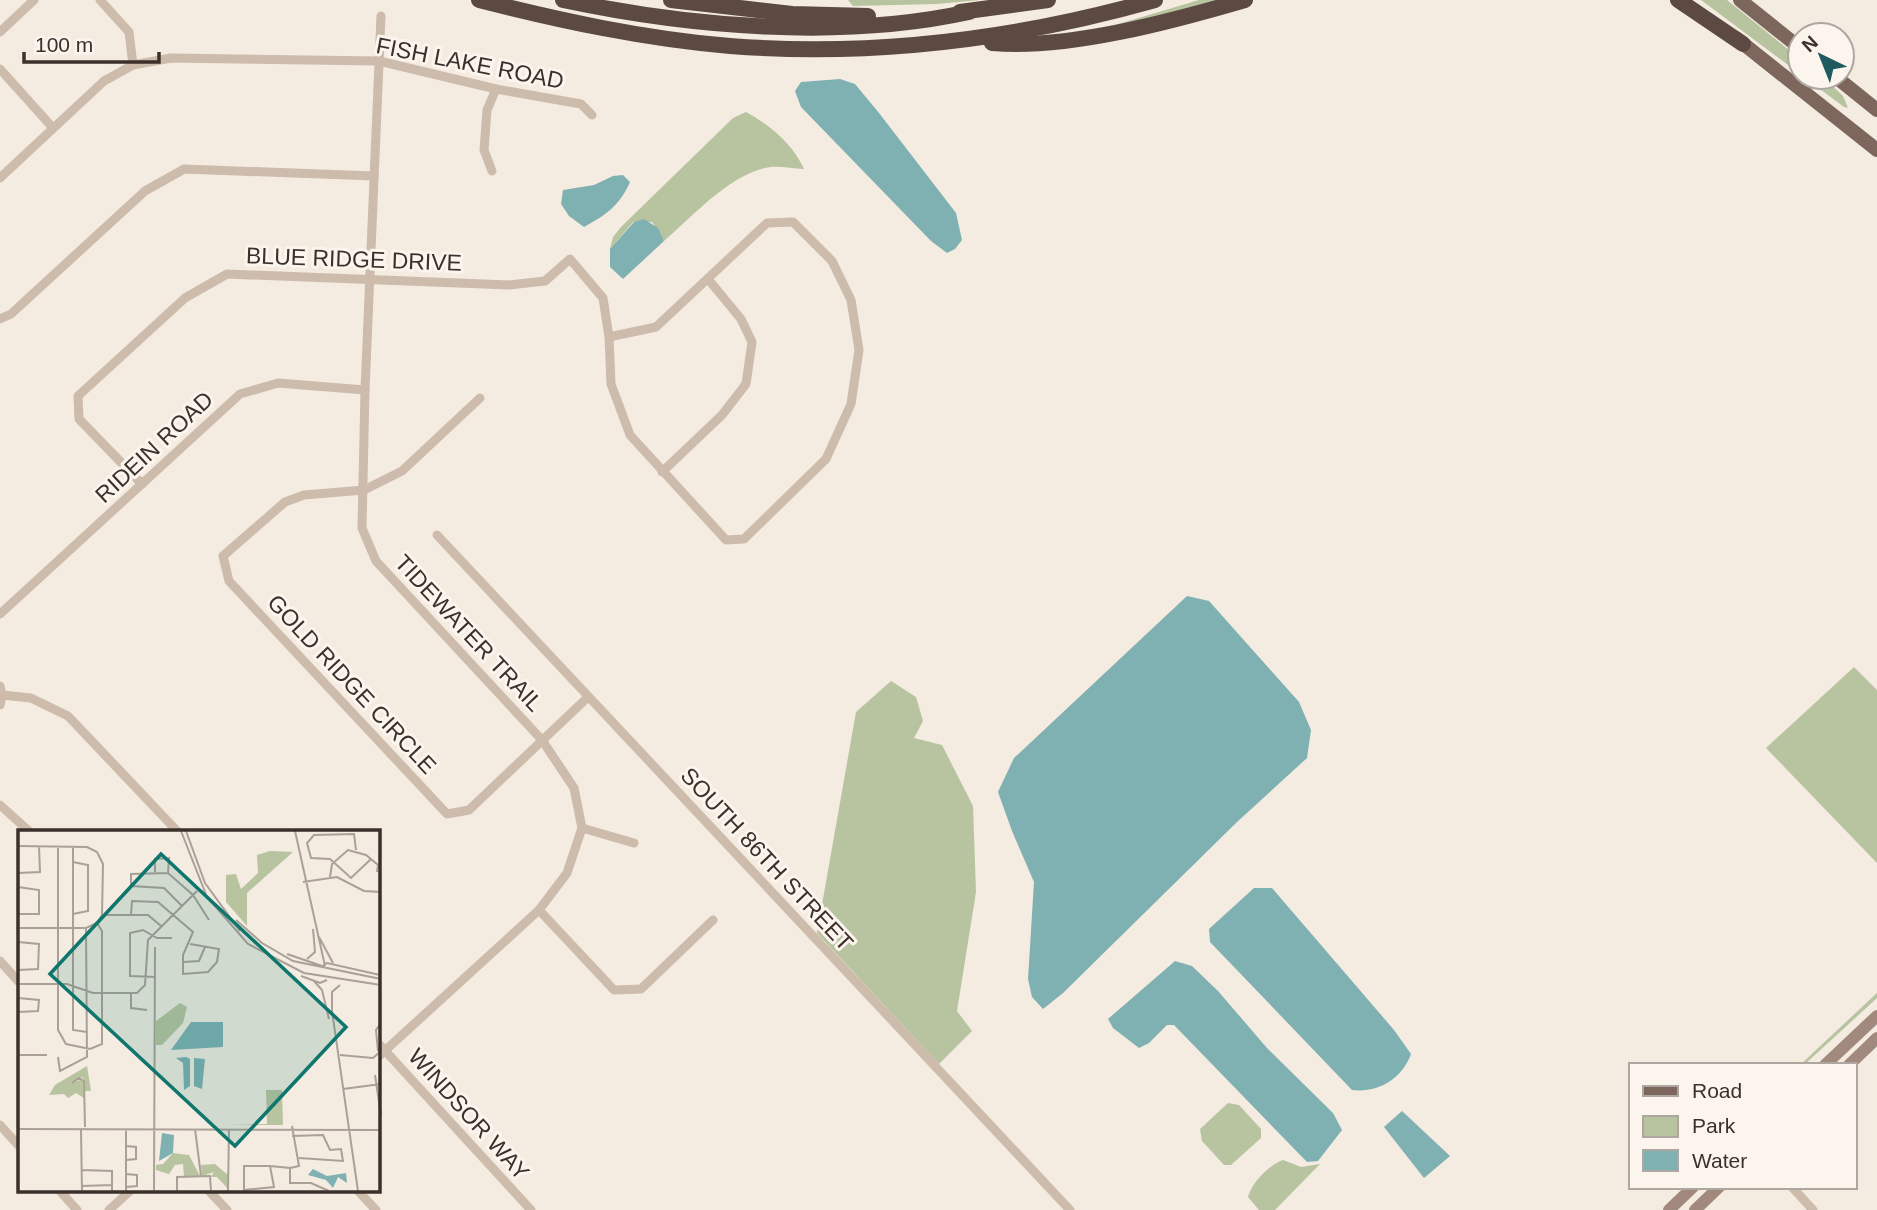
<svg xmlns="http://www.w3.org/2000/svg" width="1877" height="1210" viewBox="0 0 1877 1210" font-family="Helvetica,sans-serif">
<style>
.green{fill:#b8c4a0}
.water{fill:#7fb0b2}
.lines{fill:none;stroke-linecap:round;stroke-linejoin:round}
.street{stroke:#cdbbac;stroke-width:9}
.secondary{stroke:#a18a7d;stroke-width:12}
.primary{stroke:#7d675c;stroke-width:14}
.highway{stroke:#5c4a42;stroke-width:16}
.labels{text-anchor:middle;stroke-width:6;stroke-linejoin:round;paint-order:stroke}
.street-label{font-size:23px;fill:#3b302b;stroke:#fbf5ee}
.inset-road{fill:none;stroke:#aaa098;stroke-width:2}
.view{fill:#0f766e;fill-opacity:0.15;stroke:#0f766e;stroke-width:3.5}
.inset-edge{fill:none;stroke:#3b302b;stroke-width:3.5}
</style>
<rect width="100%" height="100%" fill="#f4ebe1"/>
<g class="green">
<path d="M 848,0 L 980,0 L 937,4 L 853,6 Z"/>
<path d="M 1199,0 L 1234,0 L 1116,28 L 1115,25 Z"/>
<path d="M 1701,0 L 1727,0 L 1800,59 L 1800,74 Z"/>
<path d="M 1804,77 L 1823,77 L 1843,96 L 1848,108 L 1844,107 Z"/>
<path d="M 746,112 C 770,125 793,144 804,169 C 793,169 781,166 771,167 C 732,172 693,216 664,241 L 652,222 L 633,222 L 610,249 L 613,237 L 621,227 L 733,118 Z"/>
<path d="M 1854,667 L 1877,690 L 1877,863 L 1766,748 Z"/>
<path d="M 891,681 L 916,697 L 923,721 L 914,738 L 942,745 L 973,806 L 976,892 L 957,1011 L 972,1031 L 939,1064 L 817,933 L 856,712 Z"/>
<path d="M 1877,993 L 1877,998 L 1804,1065 L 1800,1065 Z"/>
<path d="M 1228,1103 L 1239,1105 L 1261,1129 L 1261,1138 L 1231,1165 L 1224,1165 L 1202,1141 L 1200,1129 Z"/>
<path d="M 1283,1160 L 1301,1167 L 1320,1164 L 1275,1210 L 1259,1210 L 1248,1197 C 1252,1182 1269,1165 1283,1160 Z"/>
</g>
<g class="water">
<path d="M 840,79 L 855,84 L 879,113 L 956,213 L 962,240 L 955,249 L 947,253 L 931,241 L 801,107 L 795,91 L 801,82 Z"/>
<path d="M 623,175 L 630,182 C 620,205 606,215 584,227 L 569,216 L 561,204 L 563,190 L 594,185 L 613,176 Z"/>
<path d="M 644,219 L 658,228 L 664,241 L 623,279 L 610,267 L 610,249 L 634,222 Z"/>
<path d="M 1187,596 L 1209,601 L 1299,702 L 1311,730 L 1307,758 L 1236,823 L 1063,993 L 1043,1009 L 1032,997 L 1028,979 L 1034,882 L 1012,831 L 998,792 L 1014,758 Z"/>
<path d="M 1254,888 L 1272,888 L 1394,1030 L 1411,1054 C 1402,1079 1378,1093 1352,1090 L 1210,942 L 1209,929 Z"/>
<path d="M 1175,961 L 1192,966 L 1218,991 L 1267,1048 L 1333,1113 L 1342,1130 L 1318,1161 L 1307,1162 L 1174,1025 L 1167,1025 L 1149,1043 L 1139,1048 L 1113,1028 L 1108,1019 Z"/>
<path d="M 1402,1111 L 1450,1156 L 1424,1178 L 1384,1127 Z"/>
</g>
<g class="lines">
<g class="street">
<path d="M 100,0 L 129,32 L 133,65"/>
<path d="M 0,32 L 34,0"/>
<path d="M 0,69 L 53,128"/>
<path d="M 492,171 L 484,150 L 487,110 L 496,89"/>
<path d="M 0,178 L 104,81 L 133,65 L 171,58 L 379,61 L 496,89 L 581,104 L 592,115"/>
<path d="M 0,319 L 11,314 L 145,191 L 184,169 L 374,176"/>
<path d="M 480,398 L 402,471 L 364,490 L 304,495 L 285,502 L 223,556 L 229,581 L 447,814 L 469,810 L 588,697"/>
<path d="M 662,472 L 722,415 L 746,384 L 752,342 L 741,319 L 708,279"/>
<path d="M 142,484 L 79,419 L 78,396 L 185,298 L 227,274 L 509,285 L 545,281 L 570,259 L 603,298 L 609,337 L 611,384 L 630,435 L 726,540 L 744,539 L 826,459 L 851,404 L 859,350 L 851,300 L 832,261 L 793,222 L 767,223 L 656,327 L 609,337"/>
<path d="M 437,535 L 1070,1210"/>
<path d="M 0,614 L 240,394 L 278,383 L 365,390"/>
<path d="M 0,686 L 2,695 L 0,705"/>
<path d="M 2,695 L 31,698 L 68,716 L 178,832"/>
<path d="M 0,805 L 30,832"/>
<path d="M 582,828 L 634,843"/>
<path d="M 539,910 L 614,990 L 641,989 L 713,920"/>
<path d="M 0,961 L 19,982"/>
<path d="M 378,1043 L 531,1210"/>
<path d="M 378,1057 L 539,910 L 567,873 L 582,828 L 574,788 L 542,740 L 376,561 L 362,528 L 365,390 L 381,16"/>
<path d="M 0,1125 L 19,1146"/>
<path d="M 1792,1187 L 1813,1210"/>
<path d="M 60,1191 L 77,1210"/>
<path d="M 209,1191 L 227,1210"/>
<path d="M 358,1191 L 376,1210"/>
<path d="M 109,1210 L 130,1191"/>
</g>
<g class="secondary">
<path d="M 1825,1065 L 1877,1016"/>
<path d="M 1849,1065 L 1877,1038"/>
<path d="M 1669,1210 L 1693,1187"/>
<path d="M 1695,1210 L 1719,1187"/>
</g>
<g class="primary">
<path d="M 1740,0 L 1800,48"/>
<path d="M 1736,38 L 1877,150"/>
<path d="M 1836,77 L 1877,110"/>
</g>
<g class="highway">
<path d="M 479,0 C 562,21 645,39 730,46 C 873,57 1017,39 1155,0"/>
<path d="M 563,0 C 690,27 841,40 969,12"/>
<path d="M 671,0 L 792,14 L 868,16"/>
<path d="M 1678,0 L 1743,44"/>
<path d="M 960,12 L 1048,0"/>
<path d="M 992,43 C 1067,50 1173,21 1245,0"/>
</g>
</g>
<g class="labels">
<g class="street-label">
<text transform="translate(470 63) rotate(11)" y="8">FISH LAKE ROAD</text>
<text transform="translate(354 259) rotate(2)" y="8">BLUE RIDGE DRIVE</text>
<text transform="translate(154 447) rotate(-43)" y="8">RIDEIN ROAD</text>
<text transform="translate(469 633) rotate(47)" y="8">TIDEWATER TRAIL</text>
<text transform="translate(352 684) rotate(47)" y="8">GOLD RIDGE CIRCLE</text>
<text transform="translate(767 859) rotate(47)" y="8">SOUTH 86TH STREET</text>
<text transform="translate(469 1114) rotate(48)" y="8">WINDSOR WAY</text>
</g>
</g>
<g transform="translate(18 830)">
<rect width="362" height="362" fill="#f4ebe1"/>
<path d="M 252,21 L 275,22 L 229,63 L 229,96 L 208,72 L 208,45 L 218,44 L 223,59 L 240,43 L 239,25 ZM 162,173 L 169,177 L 165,193 L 144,215 L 138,215 L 138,191 ZM 69,236 L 73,261 L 67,261 L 67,251 L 64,247 L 53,253 L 65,249 L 66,268 L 58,263 L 50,268 L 46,264 L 31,265 L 37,255 ZM 248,260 L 264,260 L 265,295 L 211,295 L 249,294 ZM 155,323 L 171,325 L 182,346 L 166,346 L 165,334 L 157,335 L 151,344 L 138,340 L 138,335 L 145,334 ZM 197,334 L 210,345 L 210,359 L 199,347 L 193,347 L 196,342 L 184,346 L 183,335 Z" fill="#b8c4a0"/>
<path d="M 173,192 L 205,192 L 205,217 L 153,220 ZM 168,227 L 172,229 L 172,256 L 166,260 L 165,233 L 158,228 ZM 176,228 L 187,229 L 184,259 L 176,256 ZM 144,303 L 156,305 L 155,323 L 141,331 ZM 295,339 L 309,346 L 328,343 L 329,353 L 320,347 L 315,358 L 308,350 L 290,345 Z" fill="#7fb0b2"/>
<path class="inset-road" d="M 163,1 L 189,67 L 230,114 L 286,143 L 363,155M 168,1 L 187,53 L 222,101M 277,1 L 307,136M 0,16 L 69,17 L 79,22M 40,17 L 40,200 L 48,214 L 72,219 L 84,214 L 84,101 L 79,93M 55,17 L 55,200 L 69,202M 338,20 L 336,4 L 296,5 L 289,13 L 293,28 L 312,29 L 333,48 L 353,29M 79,22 L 85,34 L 84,85 L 79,93M 137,42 L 137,29 L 151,28 L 150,43M 0,43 L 22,42 L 21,16M 312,47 L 314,34 L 330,20 L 348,25 L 360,35 L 359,42M 285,52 L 319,47 L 346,61 L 363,62M 0,57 L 21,60 L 21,84 L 0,84M 164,76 L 146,58 L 113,56 L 113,44 L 150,43 L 175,65 L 191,90M 55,84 L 70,81 L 70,35 L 55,32M 84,85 L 130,85 L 143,96M 113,85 L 114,71 L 140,72 L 175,102 L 165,125 L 165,144 L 190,142 L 199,132 L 201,119 L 172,114M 218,90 L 244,113 L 275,131 L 363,149M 0,98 L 68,98 L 79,93M 301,107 L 315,133M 0,112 L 21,114 L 20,139 L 0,140M 269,124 L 307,137M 289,129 L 297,122 L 295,99M 165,132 L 181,131 L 187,117M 303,137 L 309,133 L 362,145M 283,146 L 302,153 L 309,150M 137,147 L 112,146 L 112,103 L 125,100 L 139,108 L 154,108M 296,151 L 304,160 L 311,189M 0,154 L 49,154 L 75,163 L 119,163 L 127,155 L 130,110 L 179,61M 113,164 L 113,178 L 129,180M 0,168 L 21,170 L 20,181 L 0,182M 314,181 L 340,361M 314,183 L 314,162 L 322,155M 360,221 L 358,200 L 363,193M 0,225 L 29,225M 322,225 L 355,228 L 363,221M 40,227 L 42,241 L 69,227 L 68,98M 357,245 L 363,285M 54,253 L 61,248 L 66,251 L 67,297M 325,259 L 363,254M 0,299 L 363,300M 177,299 L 183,346M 63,300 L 64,361M 274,306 L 305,305 L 312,320 L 323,319 L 325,331 L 281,328M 108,330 L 118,329 L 118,317 L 108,316M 226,336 L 252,336 L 256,357 L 226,360 ZM 252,336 L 272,338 L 272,353 L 293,353 L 311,361M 272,338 L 281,336 L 274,296M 64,340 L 94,341 L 94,361M 108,344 L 119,345 L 119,356 L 108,357M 64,356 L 94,355M 108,361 L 108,300M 136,361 L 137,117M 159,361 L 159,347 L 192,346 L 193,361M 210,361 L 211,299"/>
<path class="view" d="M 143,24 L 328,197 L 217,316 L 32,144 Z"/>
<rect width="362" height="362" class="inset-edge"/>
</g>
<rect x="1629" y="1063" width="228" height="126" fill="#fbf5ee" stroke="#aea6a0" stroke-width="2"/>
<rect x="1643" y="1086" width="35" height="10" fill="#7d675c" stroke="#aea6a0" stroke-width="2"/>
<text x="1692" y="1098" font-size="21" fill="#3b302b">Road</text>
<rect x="1643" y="1116" width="35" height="21" fill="#b8c4a0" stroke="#aea6a0" stroke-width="2"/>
<text x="1692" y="1133" font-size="21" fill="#3b302b">Park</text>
<rect x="1643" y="1150" width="35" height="21" fill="#7fb0b2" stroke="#aea6a0" stroke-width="2"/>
<text x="1692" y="1168" font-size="21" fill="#3b302b">Water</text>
<g transform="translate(1821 56) rotate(317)"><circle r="33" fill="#fbf5ee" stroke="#aea6a0" stroke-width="2"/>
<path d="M0-5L12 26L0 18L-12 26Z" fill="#1f5a5e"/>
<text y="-10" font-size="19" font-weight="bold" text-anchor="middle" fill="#3b302b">N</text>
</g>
<path d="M24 52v10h135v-10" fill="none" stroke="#3b302b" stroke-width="3.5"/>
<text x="35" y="52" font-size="21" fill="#3b302b" stroke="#fbf5ee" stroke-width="5" paint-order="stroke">100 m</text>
</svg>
